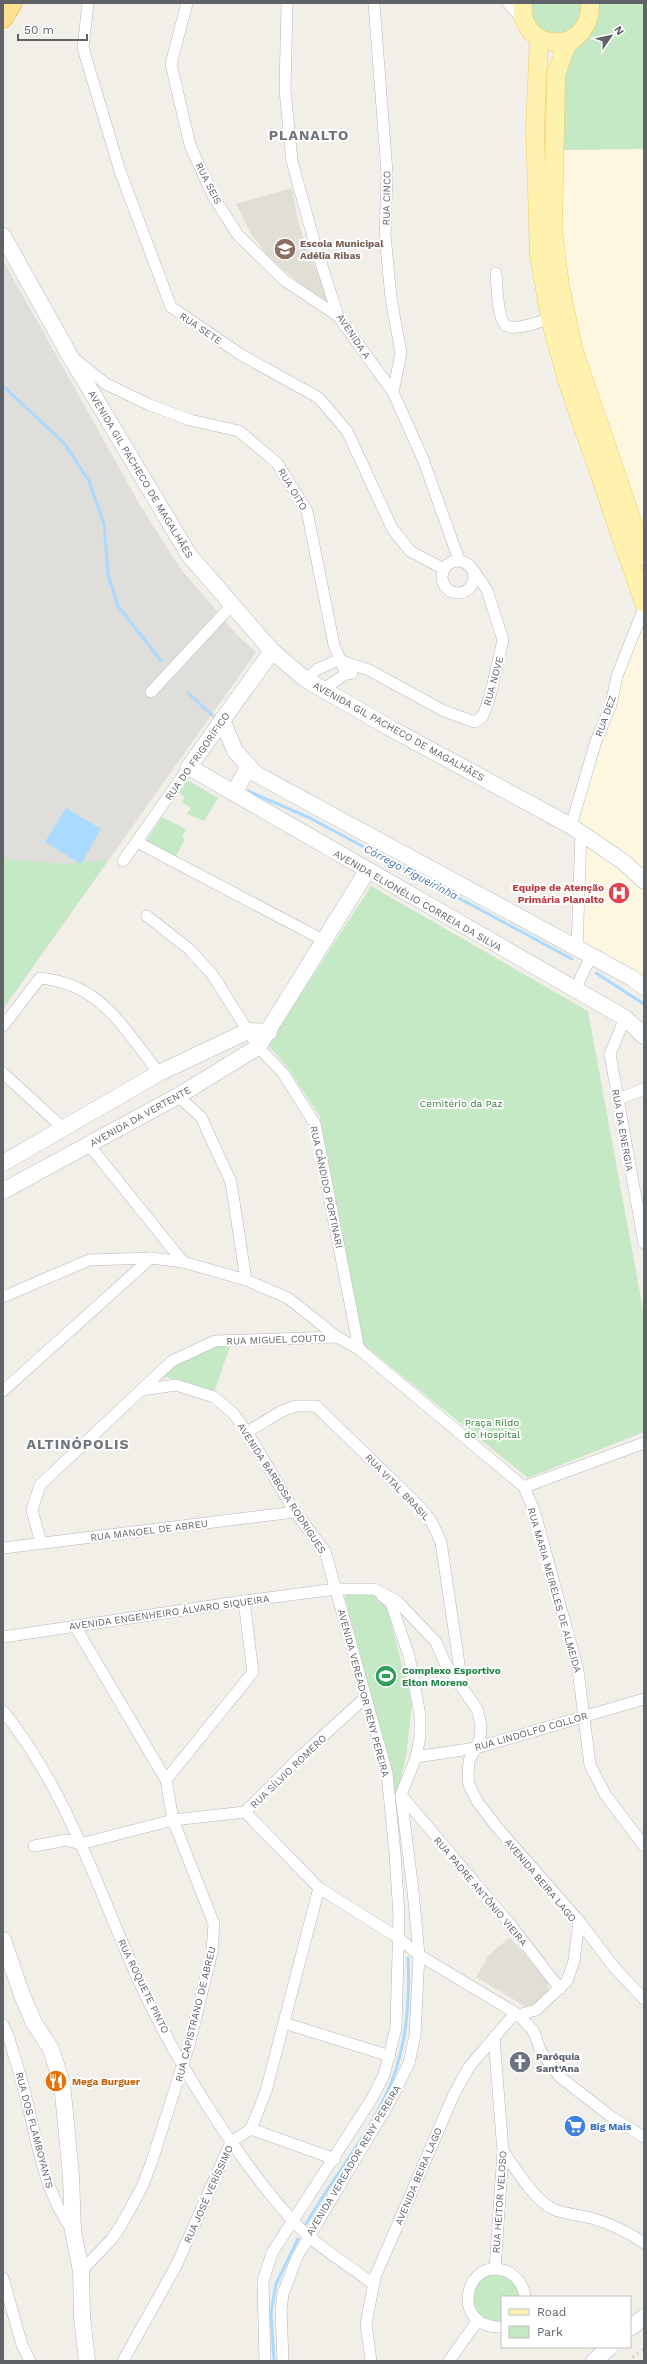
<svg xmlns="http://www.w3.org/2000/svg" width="647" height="2364" viewBox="0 0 647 2364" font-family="'Work Sans',sans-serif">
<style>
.commercial{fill:#fef7e0}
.industrial{fill:#e0deda}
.education{fill:#e1ded6}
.green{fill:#c5e8c5}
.water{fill:#aadaff}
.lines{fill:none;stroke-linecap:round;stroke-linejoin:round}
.stream{stroke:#aadaff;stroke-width:3}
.street-casing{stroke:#b5b8bc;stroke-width:12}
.secondary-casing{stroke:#b6babf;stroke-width:17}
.primary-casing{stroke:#f2c960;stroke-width:19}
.highway-casing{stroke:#f9ab00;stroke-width:21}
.street{stroke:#fff;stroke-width:11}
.secondary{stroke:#fff;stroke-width:16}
.primary{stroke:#fff2af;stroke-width:18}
.highway{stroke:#fde293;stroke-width:20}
.rail{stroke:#b6b7b8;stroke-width:3;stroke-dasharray:1 5;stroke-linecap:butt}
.labels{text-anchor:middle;stroke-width:4;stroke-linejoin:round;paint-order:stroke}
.street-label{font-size:10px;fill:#5f6368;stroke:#fff}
.education-label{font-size:10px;font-weight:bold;fill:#785e54;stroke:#fff;text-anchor:start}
.health-label{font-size:10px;font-weight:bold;fill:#be3a42;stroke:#fff;text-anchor:end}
.park-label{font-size:10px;fill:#348238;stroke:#fff}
.leisure-label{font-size:10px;font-weight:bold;fill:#27864d;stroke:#fff;text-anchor:start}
.worship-label{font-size:10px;font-weight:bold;fill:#5b616d;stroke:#fff;text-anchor:start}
.food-label{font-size:10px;font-weight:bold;fill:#c56008;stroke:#fff;text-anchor:start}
.shop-label{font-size:10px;font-weight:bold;fill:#366cbe;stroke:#fff;text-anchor:start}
.water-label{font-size:11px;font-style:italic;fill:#4174aa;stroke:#fff}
.district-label{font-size:14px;font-weight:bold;letter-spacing:1px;fill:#70757a;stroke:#fff}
</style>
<rect width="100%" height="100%" fill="#f1efe8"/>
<g class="commercial">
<path d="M 644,149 L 644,540 L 598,409 L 568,298 L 561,239 L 558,150 Z"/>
<path d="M 644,609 L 644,987 L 578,949 L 581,834 L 571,826 Z"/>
</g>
<path class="industrial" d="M 3,260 L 140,505 L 180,568 L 237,635 L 256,652 L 3,1009 Z"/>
<g class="education">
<path d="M 292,188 L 296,213 L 304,241 L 315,267 L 336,307 L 316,298 L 268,256 L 251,234 L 236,204 Z"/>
<path d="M 510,1937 L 548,1982 L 548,1995 L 528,2008 L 476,1977 L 489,1955 Z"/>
</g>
<g class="green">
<path d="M 529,3 L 585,3 L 585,13 L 570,34 L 544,33 L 532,20 Z"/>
<path d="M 596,3 L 644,3 L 644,149 L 558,150 L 560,69 Z"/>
<path d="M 187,780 L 218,798 L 204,821 L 187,814 L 191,808 L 182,802 L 185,797 L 178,792 Z"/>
<path d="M 162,817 L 186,829 L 182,836 L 185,839 L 175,858 L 145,843 Z"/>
<path d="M 3,859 L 67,864 L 108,860 L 3,1009 Z"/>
<path d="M 371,886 L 588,1011 L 644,1315 L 644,1432 L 528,1478 L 364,1345 L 320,1117 L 288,1068 L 268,1045 Z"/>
<path d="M 231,1343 L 214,1392 L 166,1377 L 155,1383 L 174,1363 L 215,1346 Z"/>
<path d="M 357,1592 L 375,1595 L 386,1604 L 412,1703 L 406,1757 L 396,1798 L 391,1771 L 345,1598 L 346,1594 Z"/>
<path d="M 488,2272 L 514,2278 L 523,2297 L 502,2297 L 502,2325 L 476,2317 L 469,2291 Z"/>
</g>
<path class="water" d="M 66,808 L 101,829 L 81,864 L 45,842 Z"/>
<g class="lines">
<g class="stream">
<path d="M 3,386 L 64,443 L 89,481 L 104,524 L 108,574 L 118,606 L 161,661"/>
<path d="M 188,693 L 213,716"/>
<path d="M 248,791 L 310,818 L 572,959"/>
<path d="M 596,973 L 644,1004"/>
<path d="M 306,2224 C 334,2175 373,2131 393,2078 C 407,2040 410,1998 408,1958"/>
<path d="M 274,2361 L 271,2312 L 276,2284 L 298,2239"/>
</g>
<g class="street-casing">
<g id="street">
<path d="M 88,3 L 83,48 L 120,171 L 171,307 L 240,354 L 319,398 L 347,431 L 392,528 L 410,551 L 444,569"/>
<path d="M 187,3 L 171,64 L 190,145 L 213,196 L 238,235 L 284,280 L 338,316"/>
<path d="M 287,3 L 285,90 L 292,161 L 314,241 L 338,316 L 393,392 L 423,459 L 459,560"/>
<path d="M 374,3 L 387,173 L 385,235 L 391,298 L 401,353 L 393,392"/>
<path d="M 508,3 L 525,22"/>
<path d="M 496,273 C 497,284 497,321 507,326 C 518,331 539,321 550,319"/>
<path d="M 76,360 L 106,384 L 150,405 L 190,420 L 239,431 L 277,463 L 307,511 L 334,645 L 346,674"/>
<circle cx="458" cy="577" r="16"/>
<path d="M 305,679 L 318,669 L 338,660 L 369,670 L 444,711 L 475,722 L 483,716 L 490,696 L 503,640 L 487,590 L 474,571"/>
<path d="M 323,689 L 346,674 L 352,673"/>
<path d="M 151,692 L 231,606"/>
<path d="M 571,826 L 596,741 L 611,705 L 617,676 L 644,608"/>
<path d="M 137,842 L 325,941"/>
<path d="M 123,861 L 189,767"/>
<path d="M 147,916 L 189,949 L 212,974 L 258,1047 L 283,1073 L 315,1124 L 359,1349"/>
<path d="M 577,949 L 581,834"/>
<path d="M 575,990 L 591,956"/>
<path d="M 625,1018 L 610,1054 L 644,1243"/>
<path d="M 3,1026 L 40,978 C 102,984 123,1028 159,1073"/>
<path d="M 3,1073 L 63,1128"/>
<path d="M 178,1096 L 201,1117 L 231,1182 L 246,1280"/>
<path d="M 618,1099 L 644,1089"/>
<path d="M 89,1145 L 183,1262"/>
<path d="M 3,1297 L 89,1260 L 151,1258 L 183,1262 L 246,1280 L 288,1298 L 337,1337 L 359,1349 L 524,1487 L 534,1510 L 578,1670 L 590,1765 L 605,1794 L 644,1846"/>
<path d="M 142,1390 L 176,1385 L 214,1397 L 233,1413 L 247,1432 L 295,1512 L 325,1551 L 387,1773 L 395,1853 L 399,1916 L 396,2028 L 384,2075 L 371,2100 L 272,2253 L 263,2281 L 265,2361"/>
<path d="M 3,1391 L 151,1258"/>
<path d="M 247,1432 L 282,1411 L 296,1406 L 316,1406 L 419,1506 L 431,1521 L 441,1542 L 462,1684"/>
<path d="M 524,1487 L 644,1443"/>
<path d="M 41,1543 L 32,1510 L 40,1485 L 172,1361 L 215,1341 L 337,1337"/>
<path d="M 3,1548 L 295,1512"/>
<path d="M 75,1626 L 166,1780 L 173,1820 L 214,1924 L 212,1952 L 190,2042 L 151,2164 L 142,2187 L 120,2227 L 111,2240 L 81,2271"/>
<path d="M 3,1637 L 244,1601 L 336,1589 L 374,1589 L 397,1601 L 436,1642 L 445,1663 L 477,1709 L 481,1726 L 480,1739 L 469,1761 L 468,1776 L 469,1785 L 477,1801 L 496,1826 L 579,1921 L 574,1961 L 567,1981 L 536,2010 L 514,2016 L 510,2019 L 469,2067 L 454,2094 L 375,2277 L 366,2324 L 371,2361"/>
<path d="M 3,1711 C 66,1789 97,1886 137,1977 C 173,2057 233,2153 291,2219 C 314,2245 346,2263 373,2284"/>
<path d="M 416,1757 L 476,1748 L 644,1699"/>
<path d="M 166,1780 L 253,1672 L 244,1601"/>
<path d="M 401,1795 L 510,1924 L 560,1989"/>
<path d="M 245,1812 L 319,1888 L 397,1937 L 419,1955 L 519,2015 L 534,2032 L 541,2052 L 560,2077 L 613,2118 L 644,2137"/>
<path d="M 34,1846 L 67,1840 L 80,1844 L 173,1820 L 245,1812 L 302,1755 L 365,1698"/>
<path d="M 579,1921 L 613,1966 L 644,1999"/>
<path d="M 284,2023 L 390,2056"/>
<path d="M 3,2025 C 9,2034 11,2046 14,2056 C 35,2113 36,2182 73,2231"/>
<path d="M 494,2038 L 503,2151 L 495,2269"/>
<path d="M 251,2129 L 335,2159"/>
<path d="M 503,2151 C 515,2168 534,2200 553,2209 C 564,2214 579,2215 591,2218 C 609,2223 628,2232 644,2243"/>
<path d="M 3,2278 L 22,2345 L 30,2361"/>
<path d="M 502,2327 C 448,2329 465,2253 508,2272 C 518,2277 524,2287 525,2297"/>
<path d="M 123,2361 L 177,2264 L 231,2142 L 251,2129 L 266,2091 L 319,1888"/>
<path d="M 283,2361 L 281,2310 L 283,2294 L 297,2257 L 388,2105 L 409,2063 L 415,2035 L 419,1955 L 413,1891 L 401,1795 L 416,1757 L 420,1737 L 420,1715 L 409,1656 L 391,1603 L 382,1596"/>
<path d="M 449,2361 L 478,2320"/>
</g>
</g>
<g class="secondary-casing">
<g id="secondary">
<path d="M 3,236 L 70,356 L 189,555 L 272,651 L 305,679 L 392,729 L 571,826 L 625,863 L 644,881"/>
<path d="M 272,651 L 189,767 L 625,1018 L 644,1036"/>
<path d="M 222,720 L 235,751 L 256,774 L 632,978 L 644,987"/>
<path d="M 234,793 L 249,766"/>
<path d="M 3,1163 L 159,1073 L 248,1031 L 269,1032"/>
<path d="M 3,1191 L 178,1096 L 258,1047 L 367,871"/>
<path d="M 3,1940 L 22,1995 L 34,2023 L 51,2049 L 62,2083 L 71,2176 L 73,2231 L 81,2271 L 82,2317 L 87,2361"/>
<path d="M 630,2328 L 644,2317"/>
<path d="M 594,2361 L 610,2347"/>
</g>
</g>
<g class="primary-casing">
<g id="primary">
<path d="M 523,3 C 518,54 592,57 590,3"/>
<path d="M 580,33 L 566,46 L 556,75 L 553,232 L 560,285 L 573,348 L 644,556"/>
<path d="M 539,38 L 535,128 L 539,254 L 551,323 L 568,383 L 644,603"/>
</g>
</g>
<g class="highway-casing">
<path id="highway" d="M 3,18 L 12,3"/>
</g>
<use href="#street" class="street"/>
<use href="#secondary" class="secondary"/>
<use href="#primary" class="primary"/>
<use href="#highway" class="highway"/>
<path class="rail" d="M 628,2361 L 644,2349"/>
</g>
<defs>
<g id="school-disc" transform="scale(1.15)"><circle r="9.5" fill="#8d6e63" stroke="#fff"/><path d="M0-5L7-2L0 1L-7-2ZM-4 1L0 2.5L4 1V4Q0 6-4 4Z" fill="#fff"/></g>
<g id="hospital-disc" transform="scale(1.15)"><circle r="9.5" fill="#e0444e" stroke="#fff"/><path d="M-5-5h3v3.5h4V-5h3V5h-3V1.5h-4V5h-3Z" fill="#fff"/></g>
<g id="stadium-disc" transform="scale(1.15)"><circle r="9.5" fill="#2e9e5b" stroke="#fff"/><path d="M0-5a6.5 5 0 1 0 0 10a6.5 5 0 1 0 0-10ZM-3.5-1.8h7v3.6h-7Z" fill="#fff"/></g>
<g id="church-disc" transform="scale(1.15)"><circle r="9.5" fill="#6b7280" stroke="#fff"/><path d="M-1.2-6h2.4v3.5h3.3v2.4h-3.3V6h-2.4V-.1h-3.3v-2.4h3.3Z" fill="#fff"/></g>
<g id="restaurant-disc" transform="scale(1.15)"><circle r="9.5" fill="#e8710a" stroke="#fff"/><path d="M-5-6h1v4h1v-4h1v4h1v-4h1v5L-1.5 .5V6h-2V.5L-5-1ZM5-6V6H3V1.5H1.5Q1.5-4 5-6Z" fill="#fff"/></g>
<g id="supermarket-disc" transform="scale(1.15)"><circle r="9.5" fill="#3f7fe0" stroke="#fff"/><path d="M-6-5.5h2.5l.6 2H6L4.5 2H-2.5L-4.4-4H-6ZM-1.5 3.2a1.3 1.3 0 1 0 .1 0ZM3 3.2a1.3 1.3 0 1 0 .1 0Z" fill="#fff"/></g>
</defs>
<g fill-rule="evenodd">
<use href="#school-disc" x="285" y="249"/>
<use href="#hospital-disc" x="619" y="893"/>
<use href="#stadium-disc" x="386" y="1676"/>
<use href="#church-disc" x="520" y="2062"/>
<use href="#restaurant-disc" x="56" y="2081"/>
<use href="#supermarket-disc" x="575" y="2126"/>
</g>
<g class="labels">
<g class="street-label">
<text transform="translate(209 183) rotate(63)" y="4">RUA SEIS</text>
<text transform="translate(386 198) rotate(-89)" y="4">RUA CINCO</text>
<text transform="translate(201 328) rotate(34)" y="4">RUA SETE</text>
<text transform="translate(354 336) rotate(56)" y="4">AVENIDA A</text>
<text transform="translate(141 474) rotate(59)" y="4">AVENIDA GIL PACHECO DE MAGALHÃES</text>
<text transform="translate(293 489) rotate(59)" y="4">RUA OITO</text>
<text transform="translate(493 681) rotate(-75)" y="4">RUA NOVE</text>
<text transform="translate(605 716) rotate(-70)" y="4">RUA DEZ</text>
<text transform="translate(399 731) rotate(29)" y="4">AVENIDA GIL PACHECO DE MAGALHÃES</text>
<text transform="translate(197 756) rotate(-55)" y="4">RUA DO FRIGORÍFICO</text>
<text transform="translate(418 900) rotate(30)" y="4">AVENIDA ELIONÉLIO CORREIA DA SILVA</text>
<text transform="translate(140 1116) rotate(-29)" y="4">AVENIDA DA VERTENTE</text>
<text transform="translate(623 1130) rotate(80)" y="4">RUA DA ENERGIA</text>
<text transform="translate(327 1187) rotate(78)" y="4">RUA CÂNDIDO PORTINARI</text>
<text transform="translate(276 1339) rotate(-2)" y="4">RUA MIGUEL COUTO</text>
<text transform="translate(398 1487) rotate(46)" y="4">RUA VITAL BRASIL</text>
<text transform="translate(282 1488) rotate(57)" y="4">AVENIDA BARBOSA RODRIGUES</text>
<text transform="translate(149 1530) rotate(-7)" y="4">RUA MANOEL DE ABREU</text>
<text transform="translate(555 1590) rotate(74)" y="4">RUA MARIA MEIRELES DE ALMEIDA</text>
<text transform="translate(169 1612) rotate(-8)" y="4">AVENIDA ENGENHEIRO ÁLVARO SIQUEIRA</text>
<text transform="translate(364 1693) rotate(75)" y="4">AVENIDA VEREADOR RENY PEREIRA</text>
<text transform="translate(531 1731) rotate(-16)" y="4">RUA LINDOLFO COLLOR</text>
<text transform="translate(288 1771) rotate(-44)" y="4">RUA SÍLVIO ROMERO</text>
<text transform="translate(541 1880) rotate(50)" y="4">AVENIDA BEIRA LAGO</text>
<text transform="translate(481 1891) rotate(50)" y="4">RUA PADRE ANTÔNIO VIEIRA</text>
<text transform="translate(144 1986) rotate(64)" y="4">RUA ROQUETE PINTO</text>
<text transform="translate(195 2014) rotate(-76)" y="4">RUA CAPISTRANO DE ABREU</text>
<text transform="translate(35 2130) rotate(75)" y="4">RUA DOS FLAMBOYANTS</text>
<text transform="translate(353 2160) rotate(-59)" y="4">AVENIDA VEREADOR RENY PEREIRA</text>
<text transform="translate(418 2176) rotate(-67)" y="4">AVENIDA BEIRA LAGO</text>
<text transform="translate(208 2194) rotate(-66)" y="4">RUA JOSÉ VERÍSSIMO</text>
<text transform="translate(499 2202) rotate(-86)" y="4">RUA HEITOR VELOSO</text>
</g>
<g class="education-label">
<text x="300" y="247">Escola Municipal<tspan x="300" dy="12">Adélia Ribas</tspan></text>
</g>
<g class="health-label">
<text x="604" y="891">Equipe de Atenção<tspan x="604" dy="12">Primária Planalto</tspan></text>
</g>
<g class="park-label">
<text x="461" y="1107">Cemitério da Paz</text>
<text x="492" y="1426">Praça Rildo<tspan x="492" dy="12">do Hospital</tspan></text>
</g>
<g class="leisure-label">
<text x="402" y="1674">Complexo Esportivo<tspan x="402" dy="12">Elton Moreno</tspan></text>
</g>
<g class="worship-label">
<text x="536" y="2060">Paróquia<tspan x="536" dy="12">Sant’Ana</tspan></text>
</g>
<g class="food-label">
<text x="72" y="2085">Mega Burguer</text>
</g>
<g class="shop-label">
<text x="590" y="2130">Big Mais</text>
</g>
<g class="water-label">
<text transform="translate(411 872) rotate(28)" y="4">Córrego Figueirinha</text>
</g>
<g class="district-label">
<text x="309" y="140">PLANALTO</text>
<text x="78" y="1449">ALTINÓPOLIS</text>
</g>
</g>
<rect width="647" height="2364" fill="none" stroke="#5f6368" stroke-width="8"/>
<rect x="501" y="2296" width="130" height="52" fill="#ffffff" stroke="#bfc1c3"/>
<rect x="509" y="2309" width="20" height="6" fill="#fff2af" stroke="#bfc1c3"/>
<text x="537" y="2316" font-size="12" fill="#5f6368">Road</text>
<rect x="509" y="2326" width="20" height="12" fill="#c5e8c5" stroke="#bfc1c3"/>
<text x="537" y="2336" font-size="12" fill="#5f6368">Park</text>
<g transform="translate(611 36) rotate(56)" stroke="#ffffff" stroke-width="3" paint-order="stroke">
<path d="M0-3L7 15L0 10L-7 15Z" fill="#5f6368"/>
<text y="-6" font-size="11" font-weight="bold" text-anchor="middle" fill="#5f6368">N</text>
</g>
<path d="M18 34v6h69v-6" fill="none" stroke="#5f6368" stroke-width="2"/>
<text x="24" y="34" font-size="12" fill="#5f6368" stroke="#ffffff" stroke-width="3" paint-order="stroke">50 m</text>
</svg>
